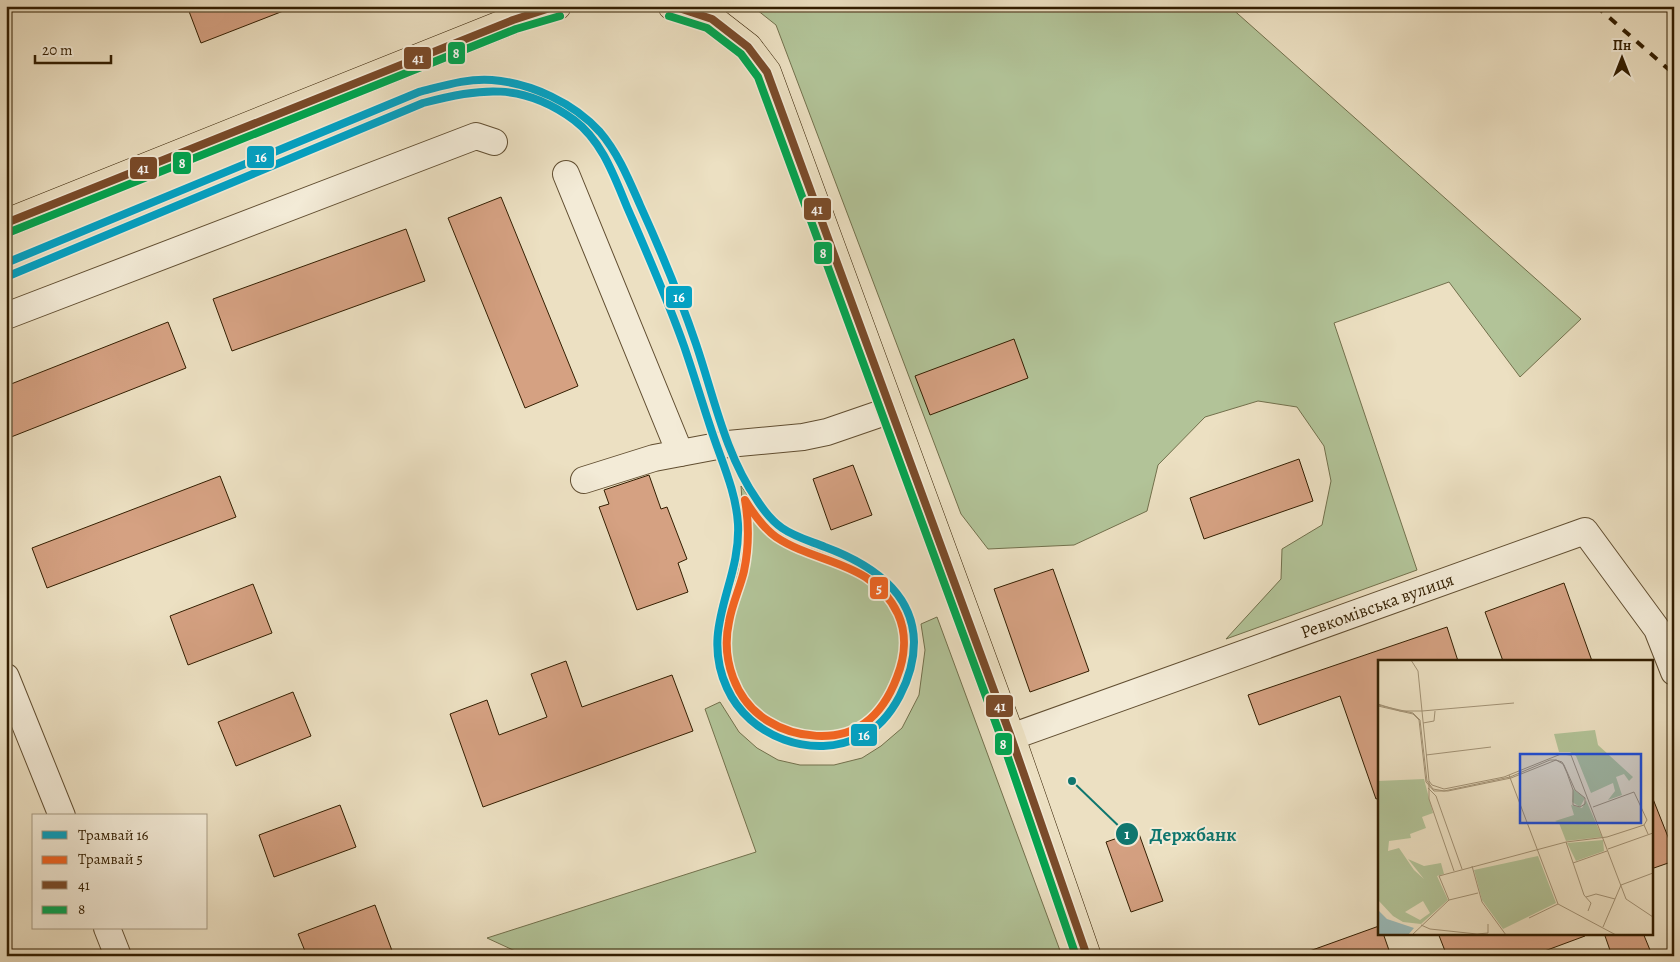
<svg xmlns="http://www.w3.org/2000/svg" width="1680" height="962" viewBox="0 0 1680 962" font-family="Alegreya,serif">
<style>
.green{fill:#b2c398;stroke:#72704c}
.building{fill:#d5a182;stroke:#331e01}
.lines{fill:none;stroke-linecap:round;stroke-linejoin:round}
.minor-casing{stroke:#614e31;stroke-width:28}
.major-casing{stroke:#331e01;stroke-width:29}
.minor{stroke:#f3ebd7;stroke-width:26}
.major{stroke:#ece0c2;stroke-width:28}
.rail{stroke:#331e01;stroke-width:4;stroke-dasharray:9 9;stroke-linecap:butt}
.bus-1-casing{stroke:#f3ebd7;stroke-width:11}
.bus-2-casing{stroke:#f3ebd7;stroke-width:11}
.bus-1{stroke:#7a4b2a;stroke-width:8}
.bus-2{stroke:#00a651;stroke-width:8}
.tram-1-casing{stroke:#f3ebd7;stroke-width:11}
.tram-2-casing{stroke:#f3ebd7;stroke-width:11}
.tram-1{stroke:#03a2c4;stroke-width:8}
.tram-2{stroke:#f26522;stroke-width:8}
.labels{text-anchor:middle;stroke-width:4;stroke-linejoin:round;paint-order:stroke}
.street-label{font-size:18px;fill:#331e01;stroke:#f3ebd7}
.inset-road{fill:none;stroke:#a29275;stroke-width:1}
.view{fill:#1d4ed8;fill-opacity:0.15;stroke:#1d4ed8;stroke-width:2.5}
.inset-edge{fill:none;stroke:#331e01;stroke-width:2.5}
.leader{fill:none;stroke:#0f766e;stroke-width:2}
.callout-dot{fill:#0f766e;stroke:#f3ebd7;stroke-width:2}
.mark-label{font-size:15px;text-anchor:middle;font-weight:bold;fill:#fff}
.callout-label{font-size:19px;text-anchor:middle;font-weight:bold;fill:#0f766e;stroke:#f3ebd7;stroke-width:4;stroke-linejoin:round;paint-order:stroke}
.line-badge{stroke:#f3ebd7;stroke-width:2}
.badge-label{font-size:14px;text-anchor:middle;font-weight:bold;fill:#fff}
</style>
<rect width="100%" height="100%" fill="#ece0c2"/>
<filter id="stains"><feTurbulence type="fractalNoise" baseFrequency=".004" numOctaves="4"/><feColorMatrix values="0 0 0 0 .2 0 0 0 0 .09 0 0 0 0 .02 0 0 0 .5 -.17"/></filter>
<radialGradient id="worn" r=".72"><stop offset=".6" stop-color="#630" stop-opacity="0"/><stop offset="1" stop-color="#630" stop-opacity=".3"/></radialGradient>
<g class="green">
<path d="M 752,6 L 1229,6 L 1581,319 L 1520,377 L 1449,282 L 1334,323 L 1417,570 L 1226,639 L 1281,579 L 1282,549 L 1322,525 L 1331,481 L 1324,446 L 1297,407 L 1258,401 L 1205,417 L 1158,465 L 1147,511 L 1074,545 L 988,549 L 961,514 L 776,25 Z"/>
<path d="M 741,486 L 772,529 L 795,543 L 858,566 L 883,585 L 900,611 L 907,641 L 904,672 L 891,700 L 869,723 L 842,736 L 812,740 L 782,735 L 756,720 L 736,697 L 724,670 L 721,640 L 745,541 Z"/>
<path d="M 937,617 L 1062,956 L 526,956 L 487,938 L 756,852 L 705,709 L 720,702 L 739,732 L 757,748 L 778,760 L 800,765 L 834,765 L 862,758 L 881,746 L 902,728 L 919,695 L 925,650 L 921,624 Z"/>
</g>
<g class="building">
<path d="M 187,6 L 291,6 L 291,8 L 201,43 Z"/>
<path d="M 501,197 L 578,386 L 525,408 L 448,218 Z"/>
<path d="M 406,229 L 425,281 L 232,351 L 213,299 Z"/>
<path d="M 168,322 L 186,368 L 6,439 L 6,386 Z"/>
<path d="M 1014,339 L 1028,378 L 930,415 L 915,376 Z"/>
<path d="M 1299,459 L 1313,501 L 1204,539 L 1190,498 Z"/>
<path d="M 853,465 L 872,515 L 831,530 L 813,479 Z"/>
<path d="M 649,475 L 661,509 L 667,507 L 687,559 L 678,563 L 688,592 L 637,610 L 599,507 L 609,504 L 604,490 Z"/>
<path d="M 220,476 L 236,517 L 47,588 L 32,548 Z"/>
<path d="M 1053,569 L 1089,671 L 1030,692 L 994,589 Z"/>
<path d="M 1564,583 L 1592,661 L 1503,661 L 1485,612 Z"/>
<path d="M 253,584 L 272,633 L 188,665 L 170,616 Z"/>
<path d="M 1447,627 L 1458,661 L 1379,661 L 1379,798 L 1376,799 L 1340,696 L 1259,725 L 1248,695 Z"/>
<path d="M 566,661 L 582,707 L 672,675 L 693,731 L 483,807 L 450,714 L 487,700 L 499,735 L 547,717 L 531,674 Z"/>
<path d="M 293,692 L 311,736 L 236,766 L 218,722 Z"/>
<path d="M 1651,799 L 1653,799 L 1674,852 L 1674,861 L 1651,869 Z"/>
<path d="M 340,805 L 356,847 L 274,877 L 259,835 Z"/>
<path d="M 1138,831 L 1163,901 L 1131,912 L 1106,842 Z"/>
<path d="M 375,905 L 394,956 L 307,956 L 298,934 Z"/>
<path d="M 1379,926 L 1379,933 L 1383,933 L 1391,956 L 1305,956 L 1304,953 Z"/>
<path d="M 1438,933 L 1585,933 L 1585,936 L 1531,956 L 1447,956 Z"/>
<path d="M 1604,933 L 1643,933 L 1650,950 L 1633,956 L 1612,956 Z"/>
</g>
<g class="lines">
<g class="minor-casing">
<g id="minor">
<path d="M 566,174 L 680,453"/>
<path d="M 6,316 L 476,136 L 494,142"/>
<path d="M 584,480 L 654,458 L 728,444 L 803,437 L 827,432 L 891,410"/>
<path d="M 6,677 L 62,816"/>
<path id="s1" d="M 1011,737 L 1585,531 L 1657,629 L 1674,672"/>
<path d="M 107,928 L 118,956"/>
</g>
</g>
<g class="major-casing">
<g id="major">
<path d="M 672,6 L 712,19 L 748,47 L 767,72 L 1011,737 L 1087,956"/>
<path d="M 6,223 L 513,20 L 557,6"/>
</g>
</g>
<use href="#minor" class="minor"/>
<use href="#major" class="major"/>
<g class="rail">
<path d="M 1596,6 L 1674,74"/>
<path d="M 1669,6 L 1674,10"/>
</g>
<g class="bus-1-casing">
<g id="bus-1">
<path d="M 673,6 L 712,19 L 748,47 L 767,72 L 1011,737 L 1087,956"/>
<path d="M 6,223 L 513,20 L 556,6"/>
</g>
</g>
<g class="bus-2-casing">
<g id="bus-2">
<path d="M 669,16 L 707,28 L 741,54 L 758,77 L 1002,740 L 1076,956"/>
<path d="M 10,232 L 516,29 L 560,16"/>
</g>
</g>
<use href="#bus-1" class="bus-1"/>
<use href="#bus-2" class="bus-2"/>
<g class="tram-1-casing">
<path id="tram-1" d="M 6,263 L 419,92 C 443,86 467,78 492,80 C 531,83 574,103 600,132 C 618,153 629,180 640,205 C 661,251 680,297 696,344 C 714,397 725,454 757,500 C 764,511 772,521 782,528 C 795,537 810,541 825,547 C 868,563 913,590 914,642 C 914,676 893,721 862,736 C 813,761 749,737 727,688 C 699,627 741,584 738,524 C 736,490 720,458 710,426 C 701,399 693,372 684,346 C 667,298 647,253 627,207 C 614,176 602,141 574,120 C 522,82 481,88 423,103 L 6,277"/>
</g>
<g class="tram-2-casing">
<path id="tram-2" d="M 745,500 C 753,513 763,528 776,537 C 818,565 872,560 898,614 C 907,634 905,657 897,677 C 891,693 880,712 865,723 C 838,743 795,738 768,721 C 735,701 721,659 729,622 C 732,604 740,588 744,571 C 749,547 749,523 745,500 Z"/>
</g>
<use href="#tram-1" class="tram-1"/>
<use href="#tram-2" class="tram-2"/>
</g>
<g class="labels">
<g class="street-label">
<text dy="6" stroke="none"><textPath href="#s1" startOffset="389">Ревкомівська вулиця</textPath></text>
</g>
</g>
<g transform="translate(1378 660)">
<rect width="275" height="275" fill="#ece0c2"/>
<path d="M 217,70 L 220,85 L 255,117 L 251,121 L 246,114 L 238,117 L 244,135 L 230,140 L 237,131 L 235,123 L 213,133 L 198,96 L 192,92 L 181,92 L 176,74 ZM 46,119 L 55,153 L 44,157 L 48,168 L 32,174 L 33,178 L 11,181 L 10,191 L 21,188 L 36,210 L 46,219 L 30,199 L 46,206 L 63,203 L 66,214 L 59,216 L 70,240 L 43,264 L 25,262 L 15,256 L 0,240 L 0,121 ZM 45,241 L 52,253 L 42,260 L 27,252 ZM 195,129 L 207,138 L 202,147 L 194,142 ZM 208,140 L 224,177 L 188,181 L 181,163 L 177,161 L 196,155 L 193,145 L 204,148 ZM 225,180 L 226,191 L 198,201 L 189,183 ZM 160,196 L 178,243 L 125,269 L 104,240 L 96,210 Z" fill="#b2c398" fill-rule="evenodd"/>
<path d="M 0,250 L 9,259 L 36,268 L 30,275 L 0,275 Z" fill="#9abbba"/>
<path class="inset-road" d="M 33,0 L 40,11 L 51,121 L 54,125 L 66,129 L 126,117 L 183,94 L 193,95 L 248,239 L 275,257M 0,44 L 22,51 L 44,51 L 136,43M 0,45 L 35,53 L 42,60 L 49,121 L 55,129 L 66,131 L 132,117 L 172,100 L 178,100 L 184,102 L 186,105 L 197,130 L 207,138 L 207,144 L 202,147 L 195,145 L 195,130 L 189,113 L 185,104 L 178,100 L 133,118 L 70,131 L 56,131 L 48,122 L 41,60 L 35,54 L 0,46M 45,63 L 56,61 L 57,51M 48,95 L 113,87M 131,115 L 180,244 L 238,275M 51,121 L 51,139 L 76,211M 50,128 L 58,136 L 84,209M 215,147 L 256,132 L 269,160 L 266,165 L 270,174M 188,182 L 206,235 L 213,243 L 210,251M 230,189 L 275,173M 195,203 L 229,191M 94,206 L 104,242 L 128,275M 208,237 L 218,234 L 237,239M 71,240 L 61,216 L 188,182 L 229,177 L 266,165M 151,258 L 180,244M 43,265 L 52,269 L 99,274 L 110,273 L 110,264M 225,267 L 243,225 L 275,213M 34,275 L 71,240 L 100,233"/>
<path class="view" d="M 142,94 L 263,94 L 263,163 L 142,163 Z"/>
<rect width="275" height="275" class="inset-edge"/>
</g>
<path class="leader" d="M1072 781L1127 834"/>
<g class="callout-dot">
<circle cx="1072" cy="781" r="5"/>
<circle cx="1127" cy="834" r="12"/>
</g>
<g class="mark-label">
<text x="1127" y="839">1</text>
</g>
<g class="callout-label">
<text x="1193" y="841">Держбанк</text>
</g>
<g class="line-badge">
<rect x="447" y="41" width="19" height="24" rx="5" fill="#00a651"/>
<rect x="403" y="46" width="29" height="24" rx="5" fill="#7a4b2a"/>
<rect x="246" y="145" width="29" height="24" rx="5" fill="#03a2c4"/>
<rect x="172" y="151" width="20" height="24" rx="5" fill="#00a651"/>
<rect x="129" y="156" width="29" height="24" rx="5" fill="#7a4b2a"/>
<rect x="803" y="197" width="29" height="24" rx="5" fill="#7a4b2a"/>
<rect x="813" y="241" width="20" height="24" rx="5" fill="#00a651"/>
<rect x="665" y="285" width="28" height="24" rx="5" fill="#03a2c4"/>
<rect x="869" y="576" width="20" height="24" rx="5" fill="#f26522"/>
<rect x="985" y="694" width="29" height="24" rx="5" fill="#7a4b2a"/>
<rect x="850" y="723" width="28" height="24" rx="5" fill="#03a2c4"/>
<rect x="994" y="732" width="19" height="24" rx="5" fill="#00a651"/>
</g>
<g class="badge-label">
<text x="456" y="58">8</text>
<text x="418" y="63">41</text>
<text x="261" y="162">16</text>
<text x="182" y="168">8</text>
<text x="143" y="173">41</text>
<text x="817" y="214">41</text>
<text x="823" y="258">8</text>
<text x="679" y="302">16</text>
<text x="879" y="593">5</text>
<text x="1000" y="711">41</text>
<text x="864" y="740">16</text>
<text x="1003" y="749">8</text>
</g>
<rect width="1680" height="962" fill="none" stroke="#ece0c2" stroke-width="25"/>
<rect x="8" y="8" width="1665" height="947" fill="none" stroke="#331e01" stroke-width="2.5"/>
<rect x="12" y="12" width="1655" height="937" fill="none" stroke="#331e01"/>
<rect x="32" y="814" width="175" height="115" fill="#f3ebd7" stroke="#a69981"/>
<rect x="42" y="831" width="25" height="8" fill="#03a2c4" stroke="#a69981"/>
<text x="78" y="840" font-size="15" fill="#331e01">Трамвай 16</text>
<rect x="42" y="856" width="25" height="8" fill="#f26522" stroke="#a69981"/>
<text x="78" y="864" font-size="15" fill="#331e01">Трамвай 5</text>
<rect x="42" y="881" width="25" height="8" fill="#7a4b2a" stroke="#a69981"/>
<text x="78" y="890" font-size="15" fill="#331e01">41</text>
<rect x="42" y="906" width="25" height="8" fill="#00a651" stroke="#a69981"/>
<text x="78" y="914" font-size="15" fill="#331e01">8</text>
<g transform="translate(1622 58)" stroke="#f3ebd7" stroke-width="4" paint-order="stroke">
<path d="M0-4L9 19L0 12L-9 19Z" fill="#331e01"/>
<text y="-8" font-size="14" font-weight="bold" text-anchor="middle" fill="#331e01">Пн</text>
</g>
<path d="M35 55v8h76v-8" fill="none" stroke="#331e01" stroke-width="2.5"/>
<text x="42" y="55" font-size="15" fill="#331e01" stroke="#f3ebd7" stroke-width="4" paint-order="stroke">20 m</text>
<rect width="100%" height="100%" filter="url(#stains)"/>
<rect width="100%" height="100%" fill="url(#worn)"/>
</svg>
